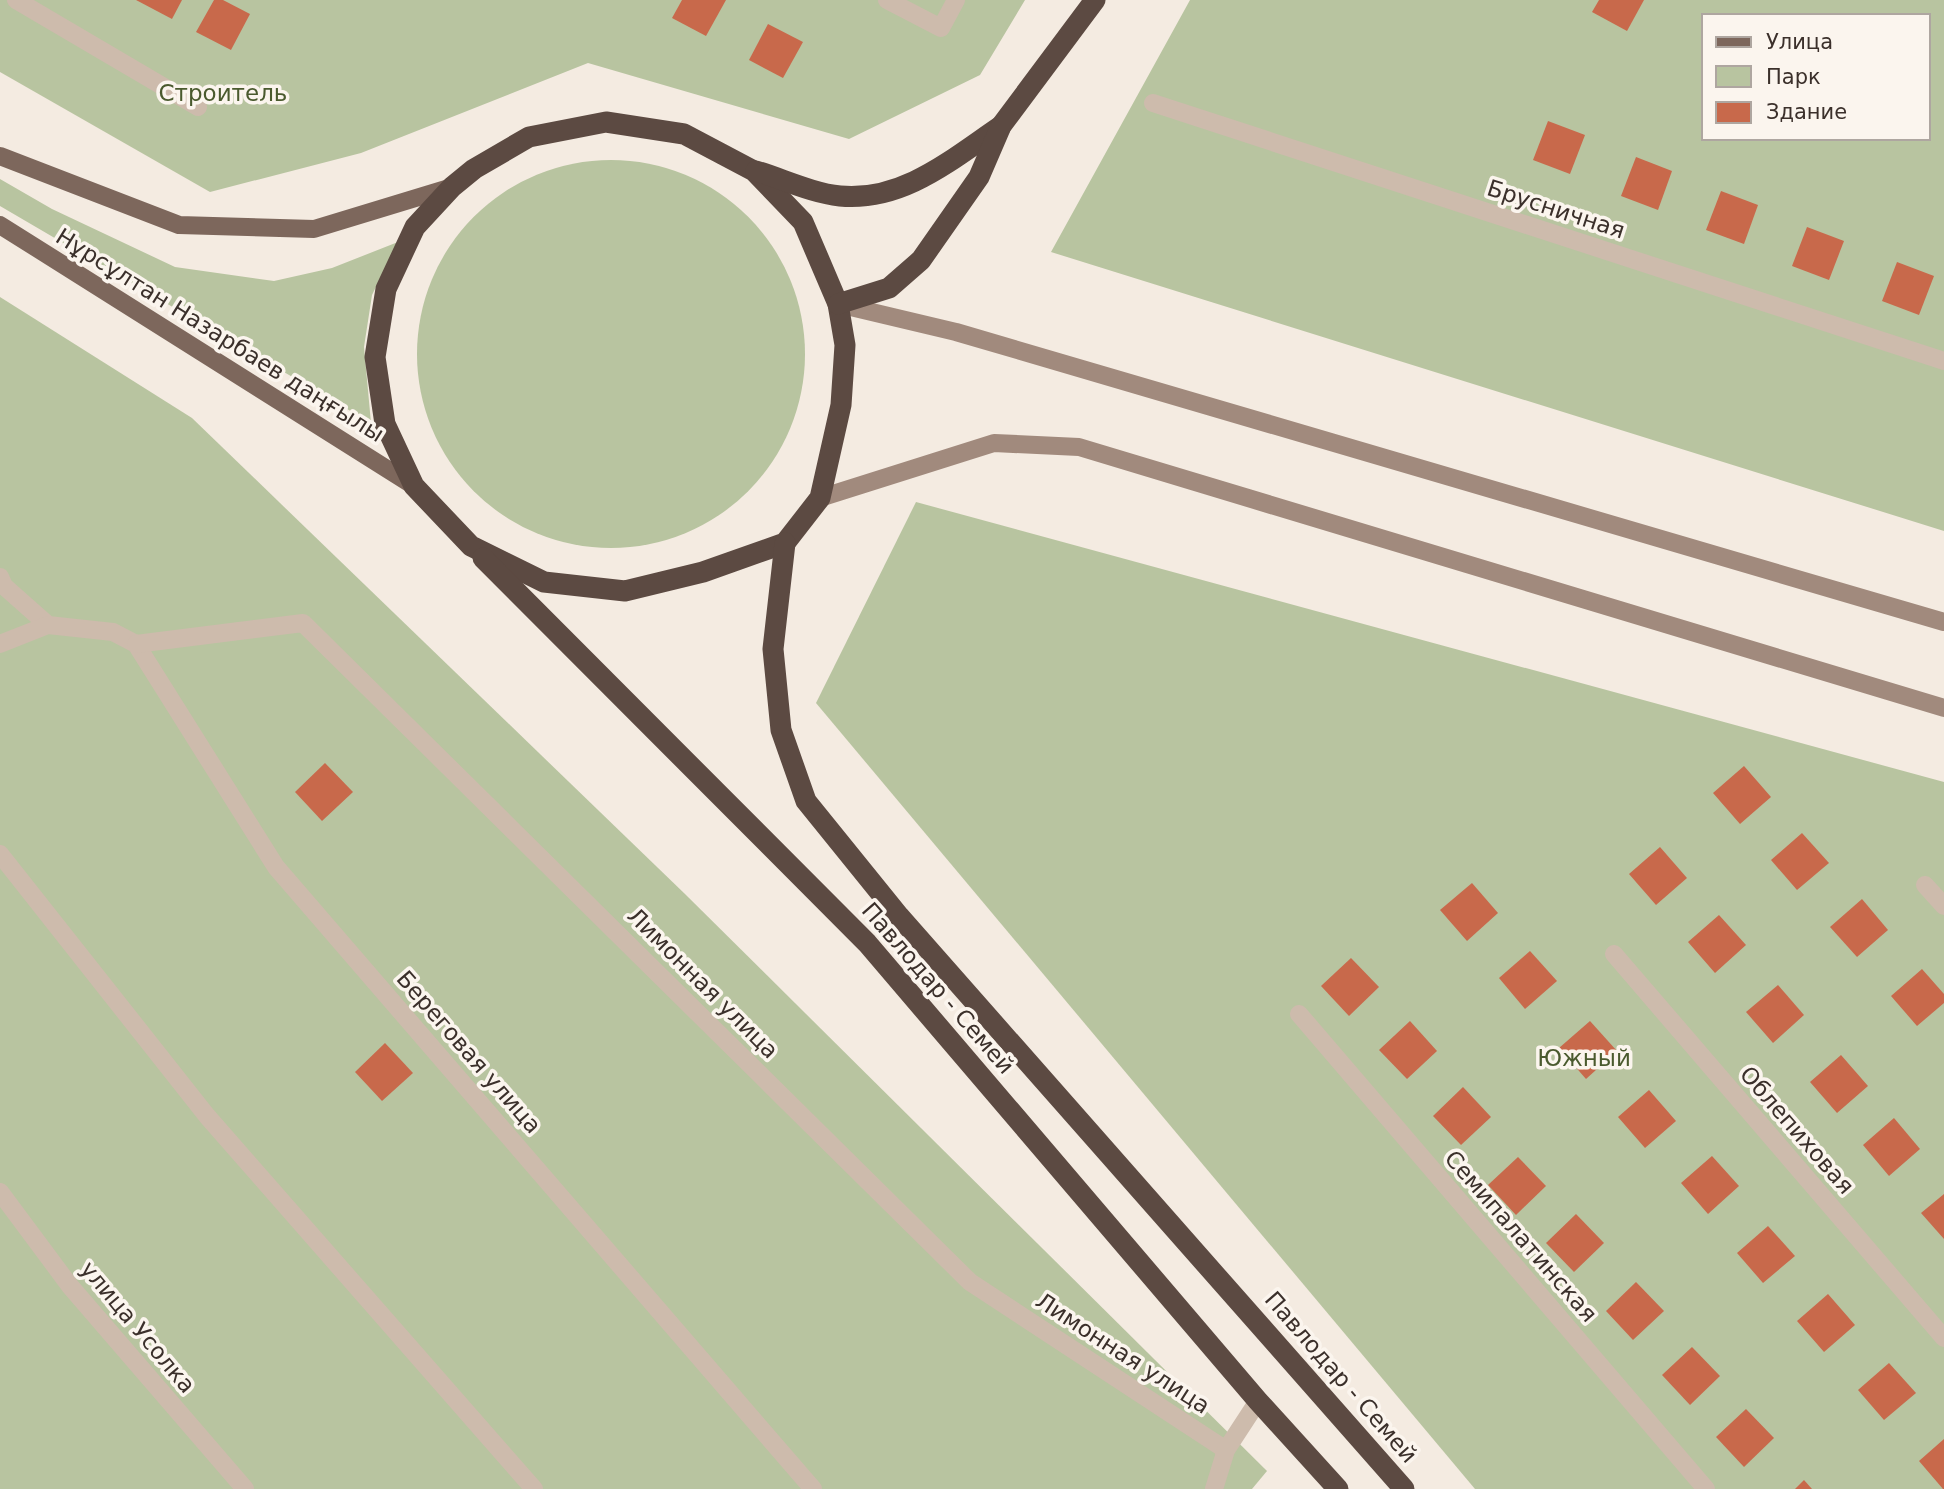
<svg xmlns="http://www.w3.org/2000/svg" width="1944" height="1489" viewBox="0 0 1944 1489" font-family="'DejaVu Sans',sans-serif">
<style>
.green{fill:#b8c4a0;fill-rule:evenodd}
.building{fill:#c8694b}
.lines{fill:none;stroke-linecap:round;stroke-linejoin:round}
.street{stroke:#cdbbac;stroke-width:18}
.secondary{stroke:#a18a7d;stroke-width:18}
.primary{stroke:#7d675c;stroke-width:18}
.highway{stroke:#5c4a42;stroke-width:21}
.labels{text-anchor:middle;stroke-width:7;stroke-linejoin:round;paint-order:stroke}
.park-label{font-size:23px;fill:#4a5a2e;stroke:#fbf5ee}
.street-label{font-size:23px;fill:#3b302b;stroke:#fbf5ee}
</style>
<rect width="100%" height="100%" fill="#f4ebe1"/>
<g class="green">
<path d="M 0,0 L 1025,0 L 980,75 L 849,139 L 588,63 L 361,153 L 210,192 L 0,72 Z"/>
<path d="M 1190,0 L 1944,0 L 1944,531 L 1051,252 ZM 1704,16 L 1928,16 L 1928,138 L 1704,138 Z"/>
<circle cx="611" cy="354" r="194"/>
<path d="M 0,179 L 52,209 L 175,267 L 274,281 L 332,268 L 398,242 L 372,295 L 364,347 L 371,423 L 0,206 Z"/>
<path d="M 0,297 L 192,418 L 685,894 L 1267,1471 L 1252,1489 L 0,1489 Z"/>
<path d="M 916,502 L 1944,782 L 1944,1489 L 1475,1489 L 816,703 Z"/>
</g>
<g class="building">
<path d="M 136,0 L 182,0 L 172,19 Z"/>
<path d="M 214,0 L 223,0 L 250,14 L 231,50 L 196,32 Z"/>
<path d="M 682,0 L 726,0 L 706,36 L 672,18 Z"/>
<path d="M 1599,0 L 1644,0 L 1627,31 L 1592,12 Z"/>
<path d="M 768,24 L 803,42 L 783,78 L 749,60 Z"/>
<path d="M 1548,121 L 1585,135 L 1570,174 L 1533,160 Z"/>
<path d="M 1636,157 L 1672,171 L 1658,210 L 1621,196 Z"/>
<path d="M 1721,191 L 1758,205 L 1744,244 L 1706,230 Z"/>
<path d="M 1807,227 L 1844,241 L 1829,280 L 1792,266 Z"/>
<path d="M 1897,262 L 1934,276 L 1919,315 L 1882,301 Z"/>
<path d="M 325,763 L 353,792 L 322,821 L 295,792 Z"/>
<path d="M 1744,766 L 1771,797 L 1740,824 L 1713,793 Z"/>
<path d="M 1802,833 L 1829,863 L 1797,890 L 1771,860 Z"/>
<path d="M 1660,847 L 1687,878 L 1656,905 L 1629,874 Z"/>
<path d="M 1472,883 L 1498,913 L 1467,941 L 1440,910 Z"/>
<path d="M 1862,899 L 1888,930 L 1857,957 L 1830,927 Z"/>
<path d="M 1719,915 L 1746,945 L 1715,973 L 1688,942 Z"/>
<path d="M 1530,951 L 1557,981 L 1525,1009 L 1499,978 Z"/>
<path d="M 1351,958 L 1379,987 L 1349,1016 L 1321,986 Z"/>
<path d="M 1922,969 L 1944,994 L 1944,1003 L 1917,1026 L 1891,996 Z"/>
<path d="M 1778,985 L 1804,1015 L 1773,1043 L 1746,1012 Z"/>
<path d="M 1410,1021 L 1437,1051 L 1407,1079 L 1379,1050 Z"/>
<path d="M 1590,1021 L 1617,1051 L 1586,1079 L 1559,1048 Z"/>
<path d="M 385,1043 L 413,1073 L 382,1101 L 355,1072 Z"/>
<path d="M 1841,1055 L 1868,1086 L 1837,1113 L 1810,1082 Z"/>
<path d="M 1463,1087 L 1491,1117 L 1461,1145 L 1433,1116 Z"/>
<path d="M 1649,1090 L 1676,1121 L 1645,1148 L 1618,1117 Z"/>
<path d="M 1894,1118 L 1920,1149 L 1889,1176 L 1863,1145 Z"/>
<path d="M 1712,1156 L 1739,1186 L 1708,1214 L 1681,1183 Z"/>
<path d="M 1518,1157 L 1546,1186 L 1516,1215 L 1488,1185 Z"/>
<path d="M 1944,1194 L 1944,1239 L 1921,1213 Z"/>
<path d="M 1576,1214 L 1604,1243 L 1574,1272 L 1546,1243 Z"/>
<path d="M 1768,1226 L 1795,1256 L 1763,1283 L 1737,1253 Z"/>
<path d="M 1636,1282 L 1664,1311 L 1633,1340 L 1606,1311 Z"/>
<path d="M 1828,1294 L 1855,1325 L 1824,1352 L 1797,1321 Z"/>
<path d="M 1692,1347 L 1720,1376 L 1690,1405 L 1662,1375 Z"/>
<path d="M 1889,1363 L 1916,1393 L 1884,1420 L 1858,1390 Z"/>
<path d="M 1746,1409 L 1774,1438 L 1744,1467 L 1716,1437 Z"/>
<path d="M 1944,1439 L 1944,1489 L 1943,1489 L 1919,1461 Z"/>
<path d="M 1804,1480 L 1812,1489 L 1795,1489 Z"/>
</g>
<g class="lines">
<g class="street">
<path d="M 16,0 L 198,107"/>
<path d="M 887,0 L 941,28 L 956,0"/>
<path d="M 1153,103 L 1944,361"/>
<path d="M 0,577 L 4,586 L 48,625"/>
<path d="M 0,644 L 48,625 L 113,632 L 136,644 L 276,867 L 813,1489"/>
<path d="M 136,644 L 303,623 L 970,1282 L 1226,1450"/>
<path d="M 0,854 L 207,1116 L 534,1489"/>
<path d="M 1925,885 L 1944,906"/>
<path d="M 1614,954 L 1944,1338"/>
<path d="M 1299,1014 L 1706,1489"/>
<path d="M 0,1192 L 70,1286 L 245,1489"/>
<path d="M 1214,1489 L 1226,1450 L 1258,1401"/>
</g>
<g class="secondary">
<path d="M 838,304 L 956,332 L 1944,622"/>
<path d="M 820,498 L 994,443 L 1079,447 L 1944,708"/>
</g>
<g class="primary">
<path d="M 0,156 L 179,225 L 314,229 L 452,187"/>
<path d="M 0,225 L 414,486"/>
</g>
<g class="highway">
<path d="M 606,122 L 684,134 L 754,171 L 803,222 L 838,304 L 845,345 L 841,405 L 820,498 L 785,543 L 703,572 L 625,591 L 544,582 L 471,546 L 414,486 L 385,424 L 375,357 L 386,289 L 415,227 L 452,187 L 474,169 L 529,137 Z"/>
<path d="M 756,171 C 783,179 812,193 840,196 C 903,202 952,159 1001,126"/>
<path d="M 838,304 L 889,288 L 921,260 L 979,177 L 1001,126 L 1095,0"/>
<path d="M 785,543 L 773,649 L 781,730 L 806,801 L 899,916 L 1404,1489"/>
<path d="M 483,558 L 867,943 L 1258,1401 L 1338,1489"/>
</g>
</g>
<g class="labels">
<g class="park-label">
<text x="223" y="101">Строитель</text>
<text x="1584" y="1066">Южный</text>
</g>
<g class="street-label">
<text transform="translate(1556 209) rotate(18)" y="8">Брусничная</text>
<text transform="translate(220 335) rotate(32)" y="8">Нұрсұлтан Назарбаев даңғылы</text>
<text transform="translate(703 983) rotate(45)" y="8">Лимонная улица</text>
<text transform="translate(938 988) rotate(49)" y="8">Павлодар - Семей</text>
<text transform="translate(469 1052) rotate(49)" y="8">Береговая улица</text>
<text transform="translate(1797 1130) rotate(49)" y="8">Облепиховая</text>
<text transform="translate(1521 1236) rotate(49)" y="8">Семипалатинская</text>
<text transform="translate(138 1327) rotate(50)" y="8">улица Усолка</text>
<text transform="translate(1123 1353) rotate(33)" y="8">Лимонная улица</text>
<text transform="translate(1341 1377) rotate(49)" y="8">Павлодар - Семей</text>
</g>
</g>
<rect x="1702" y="14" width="228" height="126" fill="#fbf5ee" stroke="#aea6a0" stroke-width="2"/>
<rect x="1716" y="37" width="35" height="10" fill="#7d675c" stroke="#aea6a0" stroke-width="2"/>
<text x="1766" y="49" font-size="21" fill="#3b302b">Улица</text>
<rect x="1716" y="66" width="35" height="21" fill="#b8c4a0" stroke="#aea6a0" stroke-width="2"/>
<text x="1766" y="84" font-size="21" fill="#3b302b">Парк</text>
<rect x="1716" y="102" width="35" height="21" fill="#c8694b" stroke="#aea6a0" stroke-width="2"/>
<text x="1766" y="119" font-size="21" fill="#3b302b">Здание</text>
</svg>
